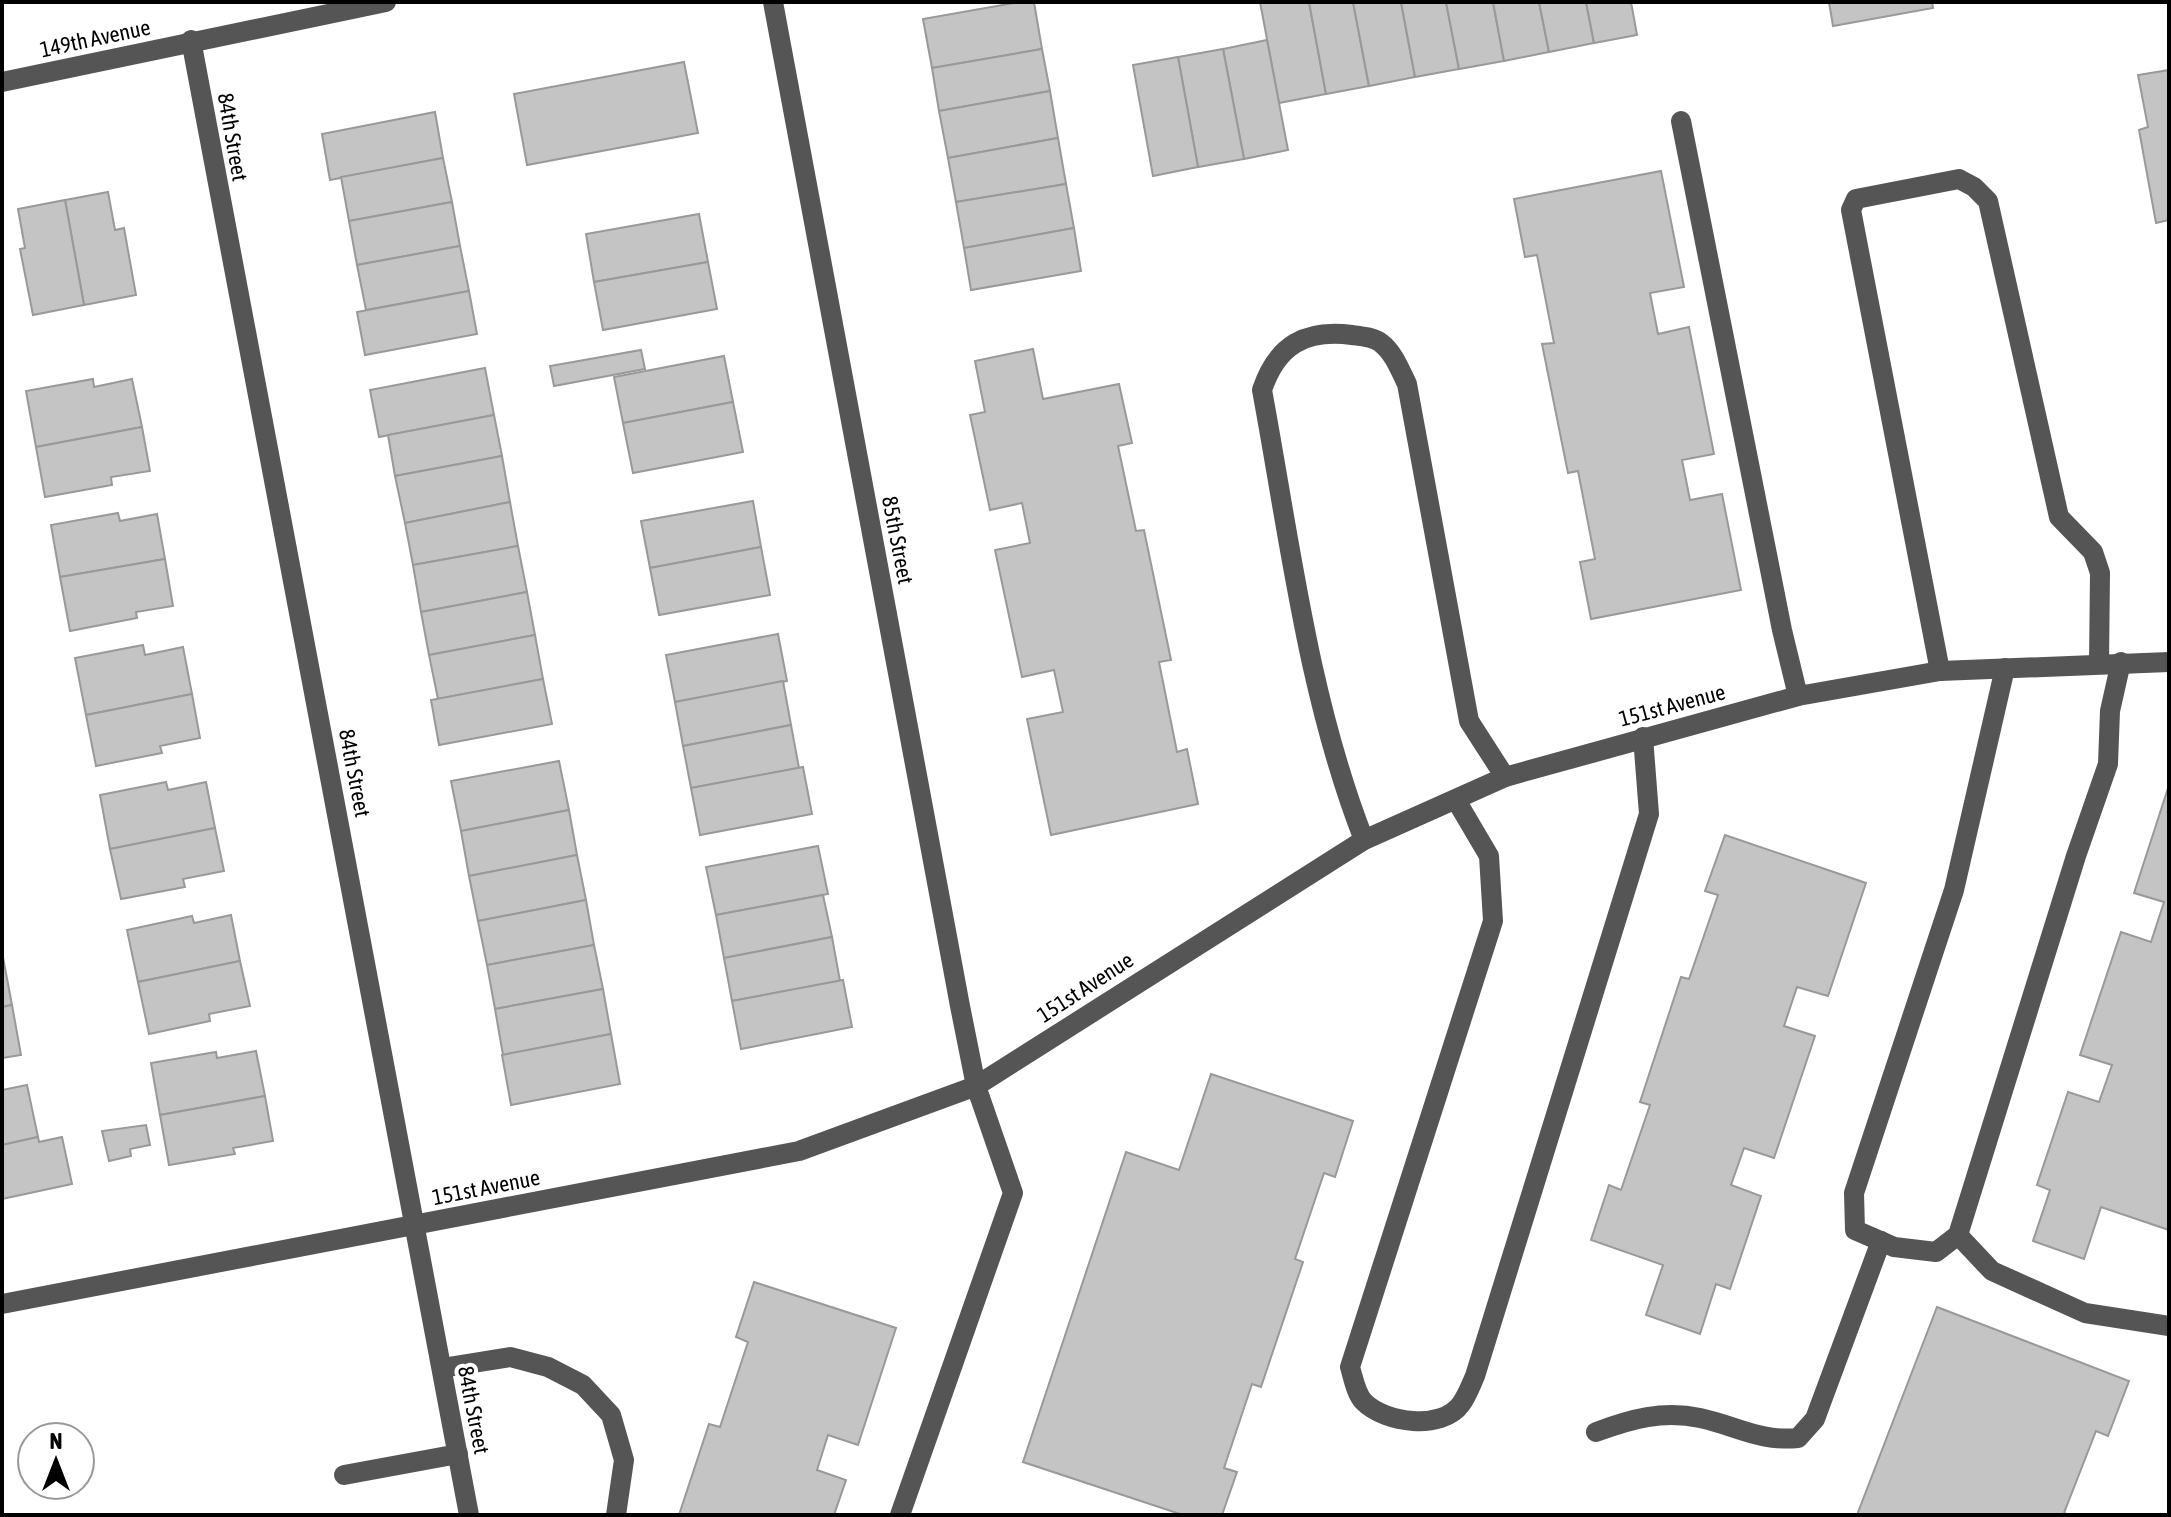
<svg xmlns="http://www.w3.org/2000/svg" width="2171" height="1517" viewBox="0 0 2171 1517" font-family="'Asap Condensed',sans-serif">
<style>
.building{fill:#c4c4c4;stroke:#999;stroke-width:2}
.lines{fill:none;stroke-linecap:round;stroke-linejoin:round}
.minor{stroke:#555;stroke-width:20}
.labels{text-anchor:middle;stroke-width:8;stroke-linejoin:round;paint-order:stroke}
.street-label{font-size:22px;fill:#000;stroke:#fff}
</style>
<rect width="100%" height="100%" fill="#fff"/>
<g class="building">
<path d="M 1019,2 L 1034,2 L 1042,49 L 932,68 L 923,19 Z"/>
<path d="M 1260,2 L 1309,2 L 1326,94 L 1279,103 Z"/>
<path d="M 1309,2 L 1353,2 L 1369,86 L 1326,94 Z"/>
<path d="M 1353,2 L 1401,2 L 1415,77 L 1369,86 Z"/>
<path d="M 1401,2 L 1446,2 L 1459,69 L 1415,77 Z"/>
<path d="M 1446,2 L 1493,2 L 1504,61 L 1459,69 Z"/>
<path d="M 1493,2 L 1539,2 L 1549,52 L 1504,61 Z"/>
<path d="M 1539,2 L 1586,2 L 1594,43 L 1549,52 Z"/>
<path d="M 1586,2 L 1631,2 L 1637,35 L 1594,43 Z"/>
<path d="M 1829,2 L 1932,2 L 1933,8 L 1833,26 Z"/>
<path d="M 1267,40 L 1288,150 L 1244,159 L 1223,49 Z"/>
<path d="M 1042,49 L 1050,91 L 939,111 L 932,68 Z"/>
<path d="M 1223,49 L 1244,159 L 1198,167 L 1178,57 Z"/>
<path d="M 1178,57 L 1198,167 L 1153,176 L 1133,65 Z"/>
<path d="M 684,62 L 698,133 L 527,165 L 514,94 Z"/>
<path d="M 2169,70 L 2169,220 L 2156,223 L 2139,130 L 2148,127 L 2138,75 Z"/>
<path d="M 1050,91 L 1058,138 L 948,158 L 939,111 Z"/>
<path d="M 435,112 L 443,158 L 330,180 L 322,134 Z"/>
<path d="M 1058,138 L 1066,184 L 956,202 L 948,158 Z"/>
<path d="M 443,158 L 452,202 L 349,221 L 341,177 Z"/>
<path d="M 1661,171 L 1684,287 L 1650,293 L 1658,334 L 1689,327 L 1714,454 L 1682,460 L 1690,500 L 1722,494 L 1741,590 L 1591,619 L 1580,562 L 1595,559 L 1578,471 L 1568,473 L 1542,344 L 1554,343 L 1537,255 L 1525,257 L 1514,199 Z"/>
<path d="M 1066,184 L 1074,228 L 964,248 L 956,202 Z"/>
<path d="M 108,192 L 115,230 L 124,228 L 136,295 L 84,305 L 65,200 Z"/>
<path d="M 65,200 L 84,305 L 33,315 L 20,249 L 25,248 L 18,209 Z"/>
<path d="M 452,202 L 460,246 L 357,265 L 349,221 Z"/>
<path d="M 699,214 L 708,262 L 594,282 L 586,234 Z"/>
<path d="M 1074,228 L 1081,271 L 971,290 L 964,248 Z"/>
<path d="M 460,246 L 469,291 L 366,310 L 357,265 Z"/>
<path d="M 708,262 L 717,309 L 603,330 L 594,282 Z"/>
<path d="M 469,291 L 477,334 L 365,355 L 357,312 Z"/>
<path d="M 1033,349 L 1043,399 L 1119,384 L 1132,443 L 1118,446 L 1136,531 L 1144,530 L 1171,660 L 1159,662 L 1177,752 L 1187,749 L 1198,804 L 1051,835 L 1027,719 L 1063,712 L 1054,670 L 1022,677 L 995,550 L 1030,543 L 1022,503 L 990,510 L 970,415 L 985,412 L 975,361 Z"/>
<path d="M 641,350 L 645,369 L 554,386 L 550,366 Z"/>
<path d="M 724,356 L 733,402 L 623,423 L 614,377 Z"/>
<path d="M 485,368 L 494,415 L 379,437 L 370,390 Z"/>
<path d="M 93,379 L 94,387 L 132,379 L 142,427 L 36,447 L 26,391 Z"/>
<path d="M 733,402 L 743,452 L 633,473 L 623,423 Z"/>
<path d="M 494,415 L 502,456 L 395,476 L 388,435 Z"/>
<path d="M 142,427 L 150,471 L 111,477 L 112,485 L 45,497 L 36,447 Z"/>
<path d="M 502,456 L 510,502 L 405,523 L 395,476 Z"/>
<path d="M 753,501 L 761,547 L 650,568 L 641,521 Z"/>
<path d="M 510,502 L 518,546 L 413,565 L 405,523 Z"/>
<path d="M 118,513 L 120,521 L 157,514 L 165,559 L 60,577 L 51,525 Z"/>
<path d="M 518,546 L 527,592 L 421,612 L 413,565 Z"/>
<path d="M 761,547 L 770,595 L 659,615 L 650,568 Z"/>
<path d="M 165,559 L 173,606 L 136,612 L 137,618 L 70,631 L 60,577 Z"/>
<path d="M 527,592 L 535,635 L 429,655 L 421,612 Z"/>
<path d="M 778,634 L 787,681 L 675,702 L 666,655 Z"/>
<path d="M 535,635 L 543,679 L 438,699 L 429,655 Z"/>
<path d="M 143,645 L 145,655 L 183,647 L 192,694 L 86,715 L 75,658 Z"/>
<path d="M 543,679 L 552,724 L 439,745 L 431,700 Z"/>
<path d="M 783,681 L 791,725 L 683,746 L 675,702 Z"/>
<path d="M 192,694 L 200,738 L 160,746 L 162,753 L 96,766 L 86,715 Z"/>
<path d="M 791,725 L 799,768 L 691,788 L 683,746 Z"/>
<path d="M 559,761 L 569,810 L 461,831 L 451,781 Z"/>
<path d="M 803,767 L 812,814 L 700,835 L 691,788 Z"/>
<path d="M 166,782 L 168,790 L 206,782 L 215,828 L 110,849 L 100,795 Z"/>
<path d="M 2169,785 L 2169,1230 L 2101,1207 L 2084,1259 L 2033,1241 L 2050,1190 L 2037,1185 L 2068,1092 L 2099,1102 L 2112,1065 L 2080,1055 L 2121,932 L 2151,942 L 2164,902 L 2134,893 Z"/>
<path d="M 569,810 L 577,855 L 469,876 L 461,831 Z"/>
<path d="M 215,828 L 224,871 L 183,879 L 185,887 L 121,899 L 110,849 Z"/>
<path d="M 1725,835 L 1866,883 L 1828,996 L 1797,987 L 1784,1026 L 1815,1036 L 1774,1158 L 1744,1148 L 1731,1185 L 1761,1196 L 1730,1289 L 1716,1284 L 1700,1334 L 1646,1315 L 1663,1265 L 1591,1240 L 1609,1185 L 1621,1190 L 1650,1105 L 1640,1102 L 1681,977 L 1689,979 L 1718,895 L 1705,891 Z"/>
<path d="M 818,846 L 828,894 L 716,915 L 706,867 Z"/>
<path d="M 577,855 L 586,900 L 478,921 L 469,876 Z"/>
<path d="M 823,895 L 832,937 L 724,958 L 716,915 Z"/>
<path d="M 586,900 L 594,945 L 487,965 L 478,921 Z"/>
<path d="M 231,915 L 240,961 L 138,982 L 127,930 L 192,916 L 194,923 Z"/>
<path d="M 832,937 L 840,981 L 732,1001 L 724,958 Z"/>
<path d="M 594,945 L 603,989 L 495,1009 L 487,965 Z"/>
<path d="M 2,952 L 12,1005 L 2,1007 Z"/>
<path d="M 240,961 L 250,1006 L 209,1014 L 210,1021 L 149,1034 L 138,982 Z"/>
<path d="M 843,980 L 852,1027 L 741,1049 L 732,1001 Z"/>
<path d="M 603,989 L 611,1034 L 503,1055 L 495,1009 Z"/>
<path d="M 12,1005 L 21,1055 L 2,1058 L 2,1007 Z"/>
<path d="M 611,1034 L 620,1084 L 511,1105 L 502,1055 Z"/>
<path d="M 256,1051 L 265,1096 L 160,1115 L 151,1063 L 216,1052 L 217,1058 Z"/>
<path d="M 1211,1074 L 1353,1121 L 1335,1177 L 1324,1173 L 1295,1259 L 1303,1262 L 1261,1387 L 1252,1384 L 1224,1468 L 1237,1472 L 1222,1515 L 1183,1515 L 1023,1462 L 1126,1152 L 1179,1170 Z"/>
<path d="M 27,1085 L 38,1137 L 2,1145 L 2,1090 Z"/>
<path d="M 265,1096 L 273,1141 L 233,1148 L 235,1154 L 169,1165 L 160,1115 Z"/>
<path d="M 146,1125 L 150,1145 L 130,1149 L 131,1156 L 109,1161 L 102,1131 Z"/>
<path d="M 38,1137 L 39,1142 L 62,1137 L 72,1184 L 2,1199 L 2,1145 Z"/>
<path d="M 754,1282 L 896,1328 L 858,1445 L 828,1435 L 817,1470 L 846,1480 L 834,1515 L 679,1515 L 709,1424 L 720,1427 L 748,1342 L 736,1337 Z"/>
<path d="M 1937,1307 L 2129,1381 L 2108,1436 L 2096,1431 L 2064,1513 L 2069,1515 L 1857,1515 Z"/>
</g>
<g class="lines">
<g class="minor">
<path d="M 773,2 L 960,1006 L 976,1086 L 1013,1193 L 900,1515"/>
<path d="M 191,40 L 469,1515"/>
<path d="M 2,82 L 386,2"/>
<path d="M 1681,121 L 1782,630 L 1798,696"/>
<path d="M 2005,668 L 1954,890 L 1854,1193 L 1855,1230 L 1894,1247 L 1936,1252 L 1958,1235 L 2076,856 L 2108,764 L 2110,711 L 2121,662"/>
<path d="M 1940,671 L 1851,210 L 1856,199 L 1959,179 L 1974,187 L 1988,201 L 2059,517 L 2093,552 L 2100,573 L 2099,664"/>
<path d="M 1456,800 L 1489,856 L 1493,921 L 1350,1367 C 1353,1377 1356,1394 1364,1402 C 1385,1423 1442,1431 1461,1404 C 1467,1396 1471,1385 1475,1376 L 1649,814 L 1643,737"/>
<path d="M 1364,840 C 1308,697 1290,541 1262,390 C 1277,345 1305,329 1352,335 C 1360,336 1374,337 1381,343 C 1394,353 1400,370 1407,384 L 1469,721 L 1505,777"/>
<path d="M 1958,1235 L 1992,1271 L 2085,1313 L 2169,1326"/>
<path d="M 2,1304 L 799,1151 L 976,1086 L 1364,840 L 1505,777 L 1798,696 L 1940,671 L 2169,662"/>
<path d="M 442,1368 L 510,1357 L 548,1367 L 583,1385 L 611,1415 L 624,1460 L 616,1515"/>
<path d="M 1596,1432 C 1631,1419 1663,1410 1700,1418 C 1737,1426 1760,1442 1798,1438 L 1815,1419 L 1881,1241"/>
<path d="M 344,1475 L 458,1454"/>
</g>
</g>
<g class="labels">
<g class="street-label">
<text transform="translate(95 38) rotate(-12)" y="8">149th Avenue</text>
<text transform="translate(233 137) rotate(80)" y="8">84th Street</text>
<text transform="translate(898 540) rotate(79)" y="8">85th Street</text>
<text transform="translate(1672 705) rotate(-15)" y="8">151st Avenue</text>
<text transform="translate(355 773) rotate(79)" y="8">84th Street</text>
<text transform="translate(1085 987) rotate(-33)" y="8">151st Avenue</text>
<text transform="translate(486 1187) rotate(-11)" y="8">151st Avenue</text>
<text transform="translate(474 1410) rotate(79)" y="8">84th Street</text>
</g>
</g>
<rect width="2171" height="1517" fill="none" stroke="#000000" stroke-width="8"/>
<g transform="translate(56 1461)"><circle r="38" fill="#ffffff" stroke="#999999" stroke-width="2"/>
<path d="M0-6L14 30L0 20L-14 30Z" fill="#000000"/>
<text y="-12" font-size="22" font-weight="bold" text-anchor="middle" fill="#000000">N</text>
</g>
</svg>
